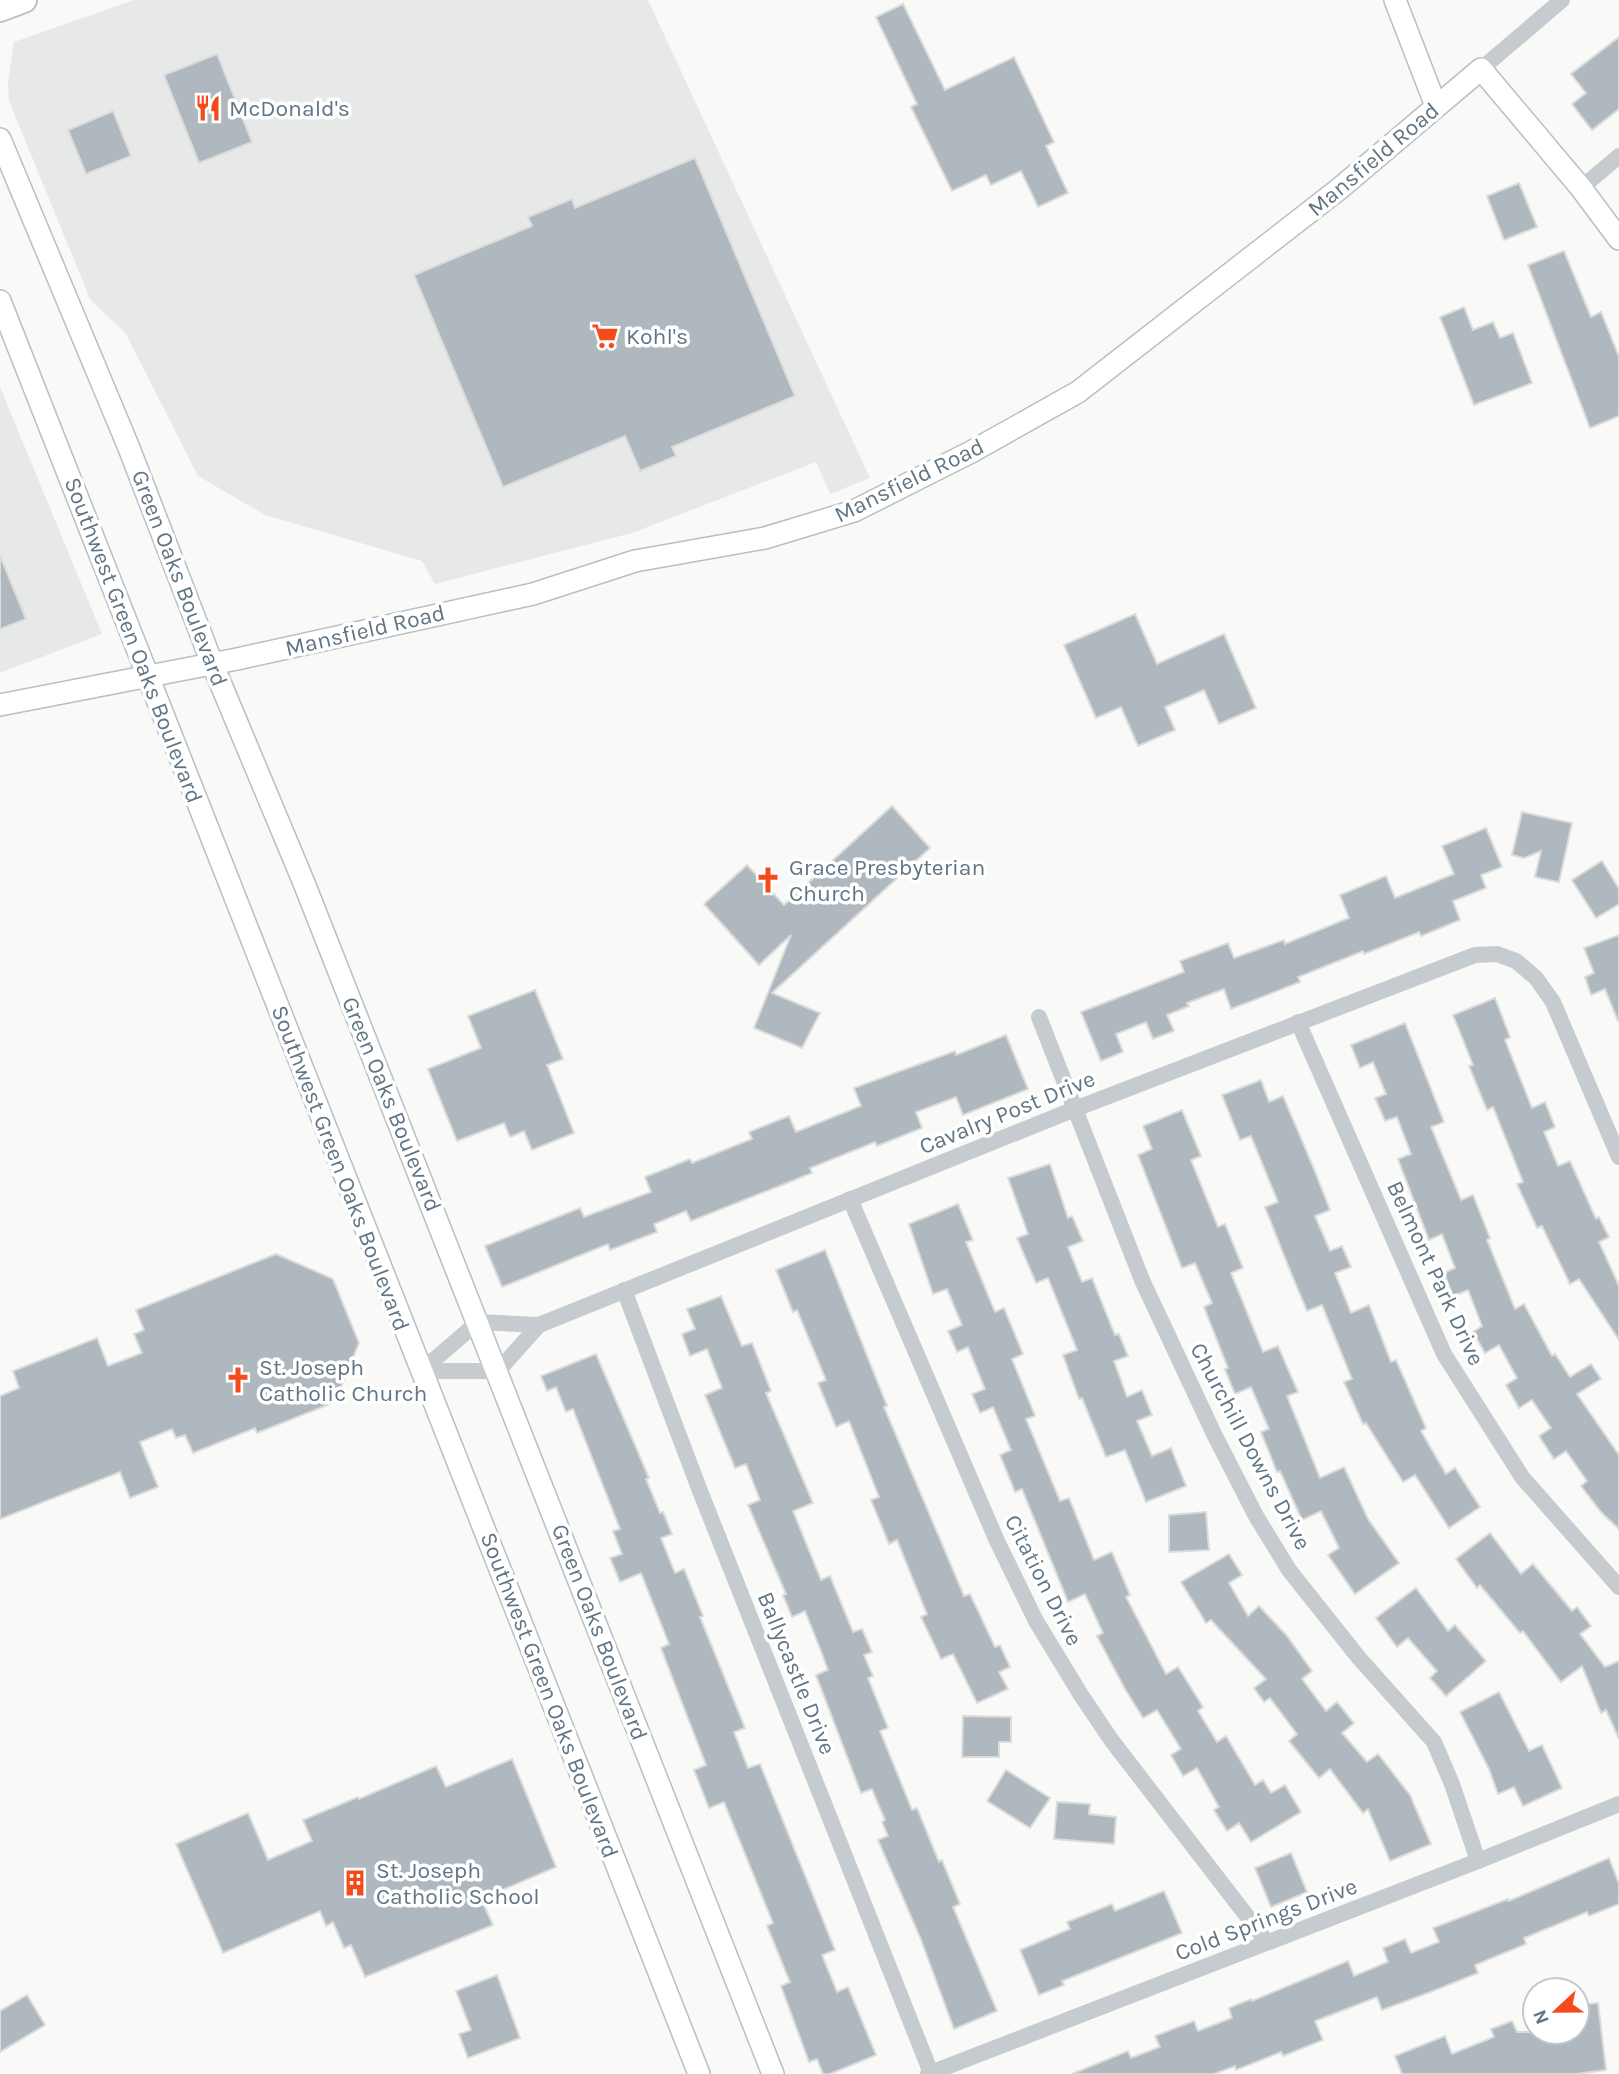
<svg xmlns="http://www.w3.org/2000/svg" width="1619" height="2074" viewBox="0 0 1619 2074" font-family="Karla,sans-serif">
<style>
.built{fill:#e7e8e8}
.building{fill:#afb8bf;stroke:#dbdbd9;stroke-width:2}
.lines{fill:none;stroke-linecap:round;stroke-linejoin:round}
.secondary-casing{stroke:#b8bfc4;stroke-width:24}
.primary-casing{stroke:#bcc0c4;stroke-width:28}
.street{stroke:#c6cbcf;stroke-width:16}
.secondary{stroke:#fff;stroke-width:21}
.primary{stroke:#fff;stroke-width:24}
.labels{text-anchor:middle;stroke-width:7;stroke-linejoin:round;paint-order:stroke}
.poi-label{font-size:23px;fill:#617685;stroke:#fff;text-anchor:start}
.street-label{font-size:23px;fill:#617685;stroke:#fff}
</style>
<rect width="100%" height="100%" fill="#f9f9f7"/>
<g class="built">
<path d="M 134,0 L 648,0 L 870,478 L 830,494 L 816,462 L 632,533 L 435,584 L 422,561 L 265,515 L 198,476 L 126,334 L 90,299 L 9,101 L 8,83 L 14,42 Z"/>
<path d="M 0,387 L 102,634 L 0,673 Z"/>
</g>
<g class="building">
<path d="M 903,4 L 945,90 L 1014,57 L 1054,142 L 1046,146 L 1068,193 L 1038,207 L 1021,171 L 991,185 L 986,175 L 952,191 L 911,107 L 917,104 L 876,17 Z"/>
<path d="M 1619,37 L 1619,109 L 1592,130 L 1572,104 L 1586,93 L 1571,74 Z"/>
<path d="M 217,54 L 252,142 L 199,163 L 164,75 Z"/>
<path d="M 113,111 L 131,156 L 86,174 L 68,130 Z"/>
<path d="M 695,158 L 795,396 L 672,447 L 676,456 L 640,471 L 625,436 L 503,487 L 414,275 L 532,226 L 528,217 L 572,199 L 575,208 Z"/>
<path d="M 1519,183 L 1537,227 L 1504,240 L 1487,196 Z"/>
<path d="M 1564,251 L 1591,317 L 1601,312 L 1619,357 L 1619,416 L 1590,428 L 1528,265 Z"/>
<path d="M 1464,307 L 1473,330 L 1493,322 L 1500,338 L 1513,333 L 1532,383 L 1474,405 L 1440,317 Z"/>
<path d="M 0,556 L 26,619 L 0,629 Z"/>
<path d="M 1135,614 L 1157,664 L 1224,634 L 1256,708 L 1219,724 L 1204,690 L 1165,707 L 1175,730 L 1138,746 L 1121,707 L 1096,718 L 1064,645 Z"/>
<path d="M 892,806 L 930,848 L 772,993 L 820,1013 L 802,1048 L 754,1028 L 791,935 L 759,965 L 704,904 L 747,865 L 784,905 Z"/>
<path d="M 1522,812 L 1572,823 L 1559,882 L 1535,877 L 1541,851 L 1524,858 L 1512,855 Z"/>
<path d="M 1486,828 L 1502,867 L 1481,875 L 1486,888 L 1453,901 L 1460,920 L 1421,936 L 1419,932 L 1364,954 L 1363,951 L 1298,977 L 1300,982 L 1231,1009 L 1224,989 L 1187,1003 L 1189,1006 L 1167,1015 L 1174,1031 L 1153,1039 L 1146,1022 L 1116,1034 L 1123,1052 L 1101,1061 L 1081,1012 L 1184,972 L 1180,961 L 1228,943 L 1234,958 L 1284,940 L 1285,944 L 1349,918 L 1340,895 L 1386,876 L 1395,898 L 1454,874 L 1442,846 Z"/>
<path d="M 1602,861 L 1619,889 L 1619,904 L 1596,918 L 1572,880 Z"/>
<path d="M 1619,935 L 1619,1021 L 1618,1021 L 1605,989 L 1591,995 L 1585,977 L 1594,973 L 1584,948 Z"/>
<path d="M 535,990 L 563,1059 L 547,1065 L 574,1133 L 532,1150 L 524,1131 L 510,1137 L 504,1123 L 457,1141 L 428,1069 L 481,1048 L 468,1016 Z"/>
<path d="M 1495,998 L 1510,1037 L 1505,1040 L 1532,1108 L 1545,1102 L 1555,1127 L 1544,1132 L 1558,1166 L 1570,1161 L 1596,1219 L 1599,1217 L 1609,1237 L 1599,1242 L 1619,1286 L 1619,1340 L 1579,1279 L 1570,1284 L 1542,1226 L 1537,1228 L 1517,1184 L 1523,1182 L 1493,1107 L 1487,1110 L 1469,1066 L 1473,1065 L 1453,1015 Z"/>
<path d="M 1405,1023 L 1444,1122 L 1431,1127 L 1461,1200 L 1473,1195 L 1490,1238 L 1487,1240 L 1515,1309 L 1524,1304 L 1552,1356 L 1555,1354 L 1570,1377 L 1591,1364 L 1601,1379 L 1577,1394 L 1619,1455 L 1619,1529 L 1601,1512 L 1581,1486 L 1587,1481 L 1566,1451 L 1554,1459 L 1539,1436 L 1551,1428 L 1532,1400 L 1519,1408 L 1506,1385 L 1517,1378 L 1499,1345 L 1485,1353 L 1473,1332 L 1482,1326 L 1468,1290 L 1453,1296 L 1444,1273 L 1455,1268 L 1442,1234 L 1429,1240 L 1398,1159 L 1411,1154 L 1397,1117 L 1385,1121 L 1375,1098 L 1386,1094 L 1373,1062 L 1360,1068 L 1351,1045 Z"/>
<path d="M 1006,1035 L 1028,1089 L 963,1115 L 956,1097 L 916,1112 L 922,1128 L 877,1146 L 875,1142 L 810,1168 L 812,1173 L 691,1221 L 686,1211 L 654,1224 L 657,1232 L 610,1250 L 608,1244 L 502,1287 L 485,1246 L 580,1208 L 584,1217 L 651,1192 L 645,1177 L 690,1159 L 692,1163 L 752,1139 L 749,1132 L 789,1116 L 796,1132 L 861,1106 L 854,1088 L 955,1051 L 956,1055 Z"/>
<path d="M 1261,1080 L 1269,1102 L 1283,1096 L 1314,1169 L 1330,1210 L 1315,1216 L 1330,1251 L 1342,1246 L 1351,1267 L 1335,1273 L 1351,1313 L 1369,1305 L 1391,1362 L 1396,1360 L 1426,1428 L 1421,1431 L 1446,1474 L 1455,1468 L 1480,1507 L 1449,1528 L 1415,1475 L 1403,1482 L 1366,1423 L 1363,1424 L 1344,1382 L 1352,1379 L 1322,1305 L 1307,1311 L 1289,1268 L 1265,1207 L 1278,1202 L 1251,1136 L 1240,1140 L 1222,1095 Z"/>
<path d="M 1182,1110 L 1201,1156 L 1191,1160 L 1218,1227 L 1225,1224 L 1243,1268 L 1231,1273 L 1263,1352 L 1278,1346 L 1298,1392 L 1287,1396 L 1320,1478 L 1344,1467 L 1368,1519 L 1399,1563 L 1355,1594 L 1328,1555 L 1339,1548 L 1321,1511 L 1302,1520 L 1280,1471 L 1277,1472 L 1261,1432 L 1269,1429 L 1251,1387 L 1235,1394 L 1225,1369 L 1228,1368 L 1204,1307 L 1212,1303 L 1195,1263 L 1182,1268 L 1138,1155 L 1152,1149 L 1143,1126 Z"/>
<path d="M 1050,1164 L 1068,1218 L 1072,1216 L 1083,1241 L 1068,1247 L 1082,1282 L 1092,1278 L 1115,1335 L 1119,1334 L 1128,1356 L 1114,1361 L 1127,1397 L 1142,1390 L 1152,1415 L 1137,1421 L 1152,1456 L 1171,1448 L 1186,1486 L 1146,1502 L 1125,1450 L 1106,1457 L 1082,1398 L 1079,1399 L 1063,1355 L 1077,1350 L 1048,1278 L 1036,1283 L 1017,1238 L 1028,1234 L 1008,1178 Z"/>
<path d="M 958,1204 L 973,1240 L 966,1242 L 995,1312 L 1004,1308 L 1023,1354 L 1012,1359 L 1035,1416 L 1026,1419 L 1060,1501 L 1069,1498 L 1094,1560 L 1112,1552 L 1130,1595 L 1126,1597 L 1166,1674 L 1178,1667 L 1203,1707 L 1198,1711 L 1217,1742 L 1226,1736 L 1255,1785 L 1263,1780 L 1271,1793 L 1285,1785 L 1301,1812 L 1251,1842 L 1239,1823 L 1227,1831 L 1214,1810 L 1219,1807 L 1197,1768 L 1183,1776 L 1171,1755 L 1181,1749 L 1157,1710 L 1143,1718 L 1125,1689 L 1097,1636 L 1103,1633 L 1085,1594 L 1068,1602 L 1022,1489 L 1015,1492 L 1000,1455 L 1011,1450 L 993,1407 L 980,1413 L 972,1394 L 985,1389 L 968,1347 L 957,1352 L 948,1331 L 962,1325 L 947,1289 L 933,1294 L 909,1224 Z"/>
<path d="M 825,1250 L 887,1406 L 884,1407 L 964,1596 L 970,1594 L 995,1647 L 1000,1645 L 1010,1667 L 999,1672 L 1008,1689 L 977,1703 L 953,1654 L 941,1659 L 921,1617 L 927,1614 L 897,1540 L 889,1544 L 871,1500 L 879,1497 L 849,1421 L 836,1427 L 818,1383 L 826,1380 L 797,1310 L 793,1312 L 776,1270 Z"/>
<path d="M 276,1254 L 333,1279 L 359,1343 L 335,1402 L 257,1433 L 255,1428 L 193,1453 L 185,1435 L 176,1438 L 172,1429 L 140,1442 L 158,1487 L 130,1498 L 120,1472 L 0,1519 L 0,1396 L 19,1388 L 13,1371 L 97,1338 L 108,1366 L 142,1353 L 134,1334 L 144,1330 L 136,1310 Z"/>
<path d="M 721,1296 L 742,1346 L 752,1343 L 771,1391 L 766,1393 L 813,1503 L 793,1511 L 821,1580 L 830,1576 L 853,1632 L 862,1629 L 872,1652 L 864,1655 L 873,1676 L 868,1678 L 888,1728 L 880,1731 L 912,1810 L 917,1808 L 939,1862 L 942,1860 L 960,1904 L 953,1907 L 997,2011 L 954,2029 L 920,1937 L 878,1840 L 888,1836 L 882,1822 L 885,1820 L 872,1789 L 861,1793 L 816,1675 L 828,1670 L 819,1646 L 805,1611 L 792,1617 L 783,1595 L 786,1594 L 748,1505 L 760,1500 L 746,1464 L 735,1468 L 705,1395 L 722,1388 L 707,1349 L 690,1356 L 682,1334 L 695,1329 L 687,1309 Z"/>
<path d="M 596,1354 L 649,1478 L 646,1479 L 660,1513 L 663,1512 L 672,1534 L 661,1538 L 675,1573 L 684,1569 L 703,1616 L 700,1617 L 745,1728 L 734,1732 L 748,1768 L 760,1764 L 835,1950 L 822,1955 L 837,1992 L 848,1987 L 876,2055 L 830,2074 L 823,2074 L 817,2059 L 809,2062 L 781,1986 L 790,1982 L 767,1926 L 773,1923 L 724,1802 L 709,1808 L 694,1770 L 706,1765 L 661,1648 L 669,1644 L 641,1573 L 620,1582 L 610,1558 L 622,1554 L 613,1531 L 620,1529 L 573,1409 L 566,1412 L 556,1387 L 547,1391 L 541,1376 Z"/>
<path d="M 1206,1512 L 1209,1550 L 1169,1552 L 1169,1515 Z"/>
<path d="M 1490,1533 L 1521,1574 L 1533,1564 L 1572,1611 L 1577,1607 L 1591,1626 L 1580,1634 L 1605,1667 L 1619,1661 L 1619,1739 L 1606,1710 L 1601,1713 L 1582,1666 L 1561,1682 L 1523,1631 L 1520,1633 L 1480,1585 L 1477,1588 L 1456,1559 Z"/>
<path d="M 1229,1554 L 1242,1575 L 1229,1583 L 1248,1616 L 1259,1606 L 1287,1636 L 1312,1671 L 1302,1679 L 1326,1711 L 1337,1702 L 1354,1723 L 1342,1733 L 1367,1762 L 1378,1754 L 1410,1795 L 1431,1844 L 1390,1861 L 1368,1809 L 1363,1813 L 1330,1769 L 1319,1778 L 1289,1741 L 1297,1734 L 1270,1698 L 1264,1702 L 1254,1688 L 1266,1679 L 1211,1620 L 1206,1623 L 1181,1582 Z"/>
<path d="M 1416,1588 L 1448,1631 L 1455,1625 L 1486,1661 L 1446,1696 L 1430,1678 L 1437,1671 L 1408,1638 L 1397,1647 L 1376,1618 Z"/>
<path d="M 1499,1692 L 1529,1751 L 1542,1745 L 1562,1788 L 1523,1806 L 1514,1787 L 1498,1794 L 1489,1769 L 1460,1712 Z"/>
<path d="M 963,1716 L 1011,1717 L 1011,1742 L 999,1742 L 999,1757 L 962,1757 Z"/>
<path d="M 512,1759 L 556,1867 L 481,1899 L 493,1925 L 365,1977 L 351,1945 L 344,1948 L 333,1922 L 326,1926 L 320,1911 L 223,1953 L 176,1844 L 248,1813 L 268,1860 L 312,1841 L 303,1820 L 358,1797 L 359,1799 L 436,1766 L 446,1787 Z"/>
<path d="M 1006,1770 L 1050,1798 L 1030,1828 L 987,1801 Z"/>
<path d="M 1057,1802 L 1090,1804 L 1089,1814 L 1116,1817 L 1114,1844 L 1054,1839 Z"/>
<path d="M 1291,1853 L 1307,1892 L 1271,1907 L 1255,1868 Z"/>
<path d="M 1609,1858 L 1619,1884 L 1619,1904 L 1589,1916 L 1587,1912 L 1524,1938 L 1526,1944 L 1475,1965 L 1478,1973 L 1433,1991 L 1382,2010 L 1377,1997 L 1315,2021 L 1323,2040 L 1283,2056 L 1281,2052 L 1236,2070 L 1235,2066 L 1214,2074 L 1072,2074 L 1128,2051 L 1131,2058 L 1160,2047 L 1155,2036 L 1194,2021 L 1198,2031 L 1232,2018 L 1229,2008 L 1251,1999 L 1252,2001 L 1348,1961 L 1354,1976 L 1388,1962 L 1383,1948 L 1405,1939 L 1411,1953 L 1439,1942 L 1433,1928 L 1508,1899 L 1509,1901 Z"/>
<path d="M 1164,1891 L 1182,1933 L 1062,1981 L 1064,1985 L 1039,1995 L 1020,1950 L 1070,1929 L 1067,1922 L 1112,1904 L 1115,1911 Z"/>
<path d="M 497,1975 L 520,2038 L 468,2058 L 459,2034 L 471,2030 L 456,1991 Z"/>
<path d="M 27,1995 L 45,2025 L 0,2052 L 0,2011 Z"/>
<path d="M 1598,2003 L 1606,2070 L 1576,2074 L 1402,2074 L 1395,2056 L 1445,2036 L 1452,2054 L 1494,2037 L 1491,2029 L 1512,2021 L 1517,2032 L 1577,2032 L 1577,2005 Z"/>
</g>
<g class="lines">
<g class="secondary-casing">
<g id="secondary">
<path d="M 1395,0 L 1436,106"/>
<path d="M 0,139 L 129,448 L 212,663 L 304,883 L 773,2074"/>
<path d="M 0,301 L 699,2074"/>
<path d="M 0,705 L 237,659 L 533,594 L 635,561 L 765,538 L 854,511 L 971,452 L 1078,392 L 1339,189 L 1481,69 L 1581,188 L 1619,239"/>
</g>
</g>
<g class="primary-casing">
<path id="primary" d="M 0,9 L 24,0"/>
</g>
<g class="street">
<path d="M 1481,69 L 1562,0"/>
<path d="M 1581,188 L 1619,156"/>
<path d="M 1039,1017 L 1142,1280 L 1214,1434 L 1256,1516 L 1289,1570 L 1359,1658 L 1434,1742 L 1452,1784 L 1478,1861"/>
<path d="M 1298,1022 L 1444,1354 L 1522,1477 L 1619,1587"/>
<path d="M 850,1199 L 997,1541 L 1036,1621 L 1081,1695 L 1112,1741 L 1267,1942"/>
<path d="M 624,1290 L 700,1491 L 931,2073"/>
<path d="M 421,1371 L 498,1371 L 539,1325 L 1075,1109 L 1475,955 L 1497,954 L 1516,961 L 1536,978 L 1553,1002 L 1619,1157"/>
<path d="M 421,1371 L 478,1322 L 539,1325"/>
<path d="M 928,2074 L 1478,1861 L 1619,1804"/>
</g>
<use href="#secondary" class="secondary"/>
<use href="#primary" class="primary"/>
</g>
<defs>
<g id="restaurant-bare" transform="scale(2.1)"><path d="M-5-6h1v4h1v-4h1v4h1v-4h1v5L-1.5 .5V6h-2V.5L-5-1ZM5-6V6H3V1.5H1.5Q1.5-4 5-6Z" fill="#f54b1b" stroke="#fff" stroke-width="2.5" paint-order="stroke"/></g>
<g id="supermarket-bare" transform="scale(2.1)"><path d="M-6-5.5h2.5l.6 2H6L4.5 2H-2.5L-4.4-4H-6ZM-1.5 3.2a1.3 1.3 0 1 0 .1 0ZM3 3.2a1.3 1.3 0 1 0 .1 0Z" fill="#f54b1b" stroke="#fff" stroke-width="2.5" paint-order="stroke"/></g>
<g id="church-bare" transform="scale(2.1)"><path d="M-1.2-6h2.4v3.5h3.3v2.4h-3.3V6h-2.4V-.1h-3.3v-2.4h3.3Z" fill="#f54b1b" stroke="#fff" stroke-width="2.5" paint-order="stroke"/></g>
<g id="building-bare" transform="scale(2.1)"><path d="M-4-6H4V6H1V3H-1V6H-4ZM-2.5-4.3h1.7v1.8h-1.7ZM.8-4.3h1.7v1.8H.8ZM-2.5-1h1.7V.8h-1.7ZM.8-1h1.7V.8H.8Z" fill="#f54b1b" stroke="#fff" stroke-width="2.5" paint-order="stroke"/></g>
</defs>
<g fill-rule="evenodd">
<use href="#restaurant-bare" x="208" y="108"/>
<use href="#supermarket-bare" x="605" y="336"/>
<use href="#church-bare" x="768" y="880"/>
<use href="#church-bare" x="238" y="1380"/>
<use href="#building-bare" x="355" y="1883"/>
</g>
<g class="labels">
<g class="poi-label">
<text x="229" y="116">McDonald's</text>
<text x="626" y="344">Kohl's</text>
<text x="789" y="875">Grace Presbyterian<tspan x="789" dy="26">Church</tspan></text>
<text x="259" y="1375">St. Joseph<tspan x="259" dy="26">Catholic Church</tspan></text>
<text x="376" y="1878">St. Joseph<tspan x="376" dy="26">Catholic School</tspan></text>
</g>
<g class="street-label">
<text transform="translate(1373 159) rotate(-40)" y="8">Mansfield Road</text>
<text transform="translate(909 480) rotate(-26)" y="8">Mansfield Road</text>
<text transform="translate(180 578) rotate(69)" y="8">Green Oaks Boulevard</text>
<text transform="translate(365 630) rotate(-13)" y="8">Mansfield Road</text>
<text transform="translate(134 640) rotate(69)" y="8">Southwest Green Oaks Boulevard</text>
<text transform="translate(392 1104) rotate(68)" y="8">Green Oaks Boulevard</text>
<text transform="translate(1007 1112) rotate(-22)" y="8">Cavalry Post Drive</text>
<text transform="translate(341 1168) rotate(69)" y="8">Southwest Green Oaks Boulevard</text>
<text transform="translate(1436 1273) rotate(65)" y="8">Belmont Park Drive</text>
<text transform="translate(1251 1446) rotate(62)" y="8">Churchill Downs Drive</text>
<text transform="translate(1044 1580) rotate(63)" y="8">Citation Drive</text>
<text transform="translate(600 1632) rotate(69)" y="8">Green Oaks Boulevard</text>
<text transform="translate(797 1673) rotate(68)" y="8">Ballycastle Drive</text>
<text transform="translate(550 1695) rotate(69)" y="8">Southwest Green Oaks Boulevard</text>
<text transform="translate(1266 1919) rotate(-21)" y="8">Cold Springs Drive</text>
</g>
</g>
<g transform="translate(1556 2011) rotate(248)"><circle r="33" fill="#ffffff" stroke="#c0c8ce" stroke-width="2"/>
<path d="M0-5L12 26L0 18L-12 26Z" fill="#f54b1b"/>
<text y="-10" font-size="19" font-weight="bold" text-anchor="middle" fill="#617685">N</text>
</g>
</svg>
